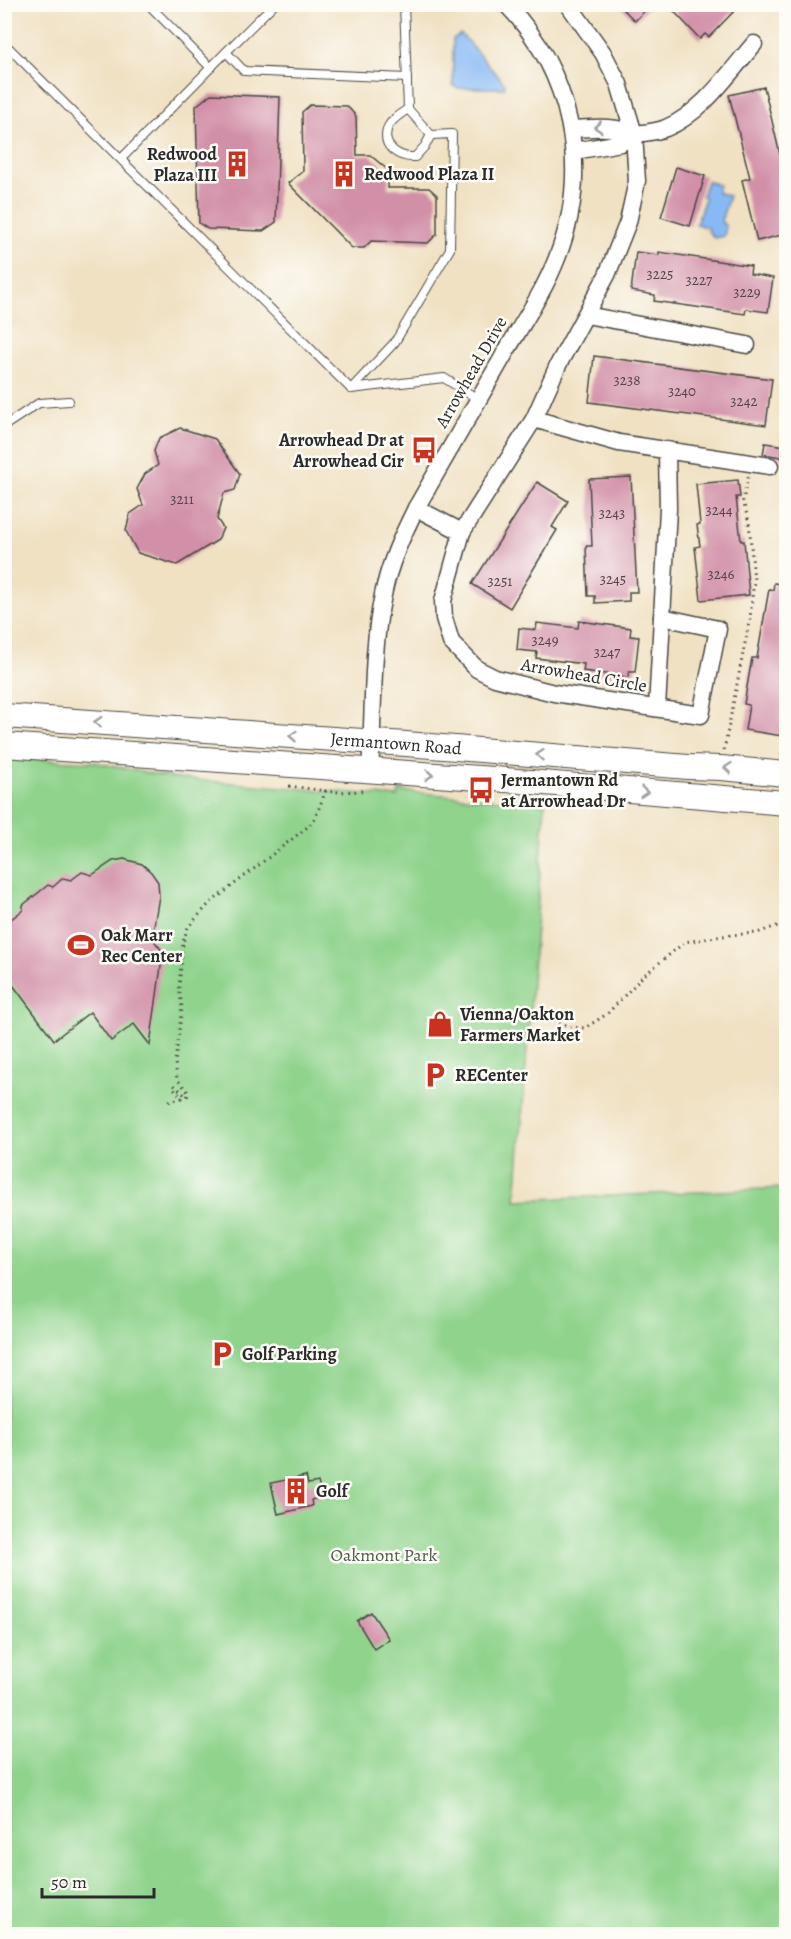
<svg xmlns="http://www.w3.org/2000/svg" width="791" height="1939" viewBox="0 0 791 1939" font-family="Alegreya,serif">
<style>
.green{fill:#8fd38c;stroke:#5d7f5c;stroke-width:1.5}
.water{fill:#89b9f5;stroke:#5a7290;stroke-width:1.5}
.building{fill:#d290a8}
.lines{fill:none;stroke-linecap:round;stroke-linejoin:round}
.service-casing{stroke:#494642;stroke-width:10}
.minor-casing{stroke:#494642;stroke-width:19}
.secondary-casing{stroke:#494642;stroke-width:26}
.path{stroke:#494642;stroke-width:3;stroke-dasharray:1.5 4.5;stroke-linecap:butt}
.service{stroke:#fff;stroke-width:8}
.minor{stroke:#fff;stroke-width:16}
.secondary{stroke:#fff;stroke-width:24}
.oneway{stroke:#a0a0a0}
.labels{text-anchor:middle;stroke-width:5;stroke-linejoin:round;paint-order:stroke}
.number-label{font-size:15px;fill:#55444a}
.poi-label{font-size:18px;font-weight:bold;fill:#2b2b2b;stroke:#fdfcf7;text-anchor:start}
.street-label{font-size:18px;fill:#2b2b2b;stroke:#fdfcf7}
.park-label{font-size:18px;fill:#495d48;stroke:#fdfcf7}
</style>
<rect width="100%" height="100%" fill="#fdfcf7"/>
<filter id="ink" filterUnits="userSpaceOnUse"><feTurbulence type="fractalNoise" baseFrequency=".0167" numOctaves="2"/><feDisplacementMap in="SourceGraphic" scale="12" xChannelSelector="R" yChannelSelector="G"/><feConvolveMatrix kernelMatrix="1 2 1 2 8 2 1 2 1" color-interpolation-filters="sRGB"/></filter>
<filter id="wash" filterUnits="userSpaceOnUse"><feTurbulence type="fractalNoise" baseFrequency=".008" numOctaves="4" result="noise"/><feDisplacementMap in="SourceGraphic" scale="24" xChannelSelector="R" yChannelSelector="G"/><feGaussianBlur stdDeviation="1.35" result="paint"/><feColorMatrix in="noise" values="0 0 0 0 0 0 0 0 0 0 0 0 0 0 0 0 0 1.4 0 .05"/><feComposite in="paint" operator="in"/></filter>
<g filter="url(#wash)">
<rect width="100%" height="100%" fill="#f0e1c3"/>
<path class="green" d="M 5,758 L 93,762 L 174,778 L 398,797 L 399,791 L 545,804 L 516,1200 L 786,1188 L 786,1934 L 5,1934 Z"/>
<g class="water">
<path d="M 461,34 L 505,84 L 504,88 L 457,88 L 453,85 L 453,39 Z"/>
<path d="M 707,181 L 719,185 L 717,192 L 729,196 L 721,221 L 726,227 L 724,236 L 714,238 L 708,231 L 709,228 L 696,224 L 705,198 L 702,196 Z"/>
</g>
<g id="blocks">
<g class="building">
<path d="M 618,4 L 651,4 L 635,21 Z"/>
<path d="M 667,4 L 741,4 L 709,37 L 705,34 L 700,39 Z"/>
<path d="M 764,87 L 784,172 L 786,171 L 786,234 L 757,241 L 742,180 L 750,178 L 729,95 Z"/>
<path d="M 211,94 L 280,97 L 276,222 L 263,231 L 208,229 L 199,223 L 196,106 Z"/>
<path d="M 310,105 L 347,106 L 356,116 L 357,155 L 370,155 L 389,171 L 388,188 L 429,188 L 437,195 L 437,234 L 428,243 L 371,241 L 364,248 L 352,248 L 288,183 L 303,171 L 302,112 Z"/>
<path d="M 676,167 L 705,176 L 690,226 L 661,217 Z"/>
<path d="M 636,252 L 659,255 L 659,252 L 751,266 L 750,274 L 773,278 L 768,312 L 746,309 L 745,314 L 654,301 L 655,295 L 631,291 Z"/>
<path d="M 594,356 L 772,379 L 766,425 L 589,402 Z"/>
<path d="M 180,428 L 215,439 L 240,474 L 235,490 L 224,493 L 217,519 L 223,528 L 218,540 L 177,565 L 138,553 L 126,531 L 130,514 L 143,505 L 137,489 L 145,474 L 158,465 L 154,451 L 159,438 Z"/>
<path d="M 765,443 L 786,446 L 786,458 L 763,454 Z"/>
<path d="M 631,477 L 637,592 L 629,592 L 629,601 L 595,603 L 595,596 L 588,596 L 586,546 L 592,546 L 589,479 Z"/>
<path d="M 738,480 L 740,497 L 736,497 L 741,541 L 744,541 L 749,595 L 701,600 L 695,547 L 700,546 L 697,525 L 700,524 L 696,484 Z"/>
<path d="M 537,482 L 568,501 L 552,527 L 557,530 L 510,608 L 472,584 Z"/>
<path d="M 774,583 L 786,585 L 786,709 L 782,736 L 745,730 L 749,705 L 744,704 L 752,658 L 757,658 L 769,589 L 773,590 Z"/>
<path d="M 579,621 L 631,628 L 630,636 L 639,637 L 635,672 L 629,672 L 628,677 L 583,671 L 584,664 L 536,658 L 537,652 L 517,650 L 519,628 L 536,630 L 537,623 L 578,628 Z"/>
<path d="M 124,859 L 142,864 L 151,872 L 158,882 L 159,896 L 152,938 L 163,952 L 150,1045 L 134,1024 L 111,1041 L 90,1012 L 54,1040 L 4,973 L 4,932 L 9,928 L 10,920 L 23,910 L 23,905 L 48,885 L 53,887 L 63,878 L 71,880 L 82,872 L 92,875 L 113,861 Z"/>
<path d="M 306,1476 L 308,1484 L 318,1482 L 322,1497 L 311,1500 L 312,1506 L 278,1514 L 271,1483 Z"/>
<path d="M 371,1612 L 389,1639 L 374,1649 L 357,1621 Z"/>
</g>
</g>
</g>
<g filter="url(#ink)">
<use href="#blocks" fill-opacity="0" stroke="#494642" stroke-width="1.5"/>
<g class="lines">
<g class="service-casing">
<g id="service">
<path d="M 148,4 L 211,68"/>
<path d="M 4,43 L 351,389"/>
<path d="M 226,52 L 274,4"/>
<path d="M 408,109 C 400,114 389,121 387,130 C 382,148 400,158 415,157 L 425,146 L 431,135"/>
<path d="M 121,159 L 226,52 L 244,71 L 407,78"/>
<path d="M 351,389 L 395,342 L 450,249 L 452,134 L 431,135 L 408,109 L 404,4"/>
<path d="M 351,389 L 444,378 L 478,399"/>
<path d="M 4,426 L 39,403 L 69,401"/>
</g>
</g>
<g class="minor-casing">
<g id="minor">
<path d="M 568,4 L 603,53 L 619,84 L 634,134 L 637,181 L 628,222 L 607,275 L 558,365 L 534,419 L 462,532 L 443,601 L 444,618 L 451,642 L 477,669 L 495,678 L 554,693 L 701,715 L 718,629 L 662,617"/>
<path d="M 571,129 C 594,128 613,125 634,134 L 621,143 L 574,151"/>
<path d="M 634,134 C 644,133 657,132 666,128 C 702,113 729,73 754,44"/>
<path d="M 586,315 L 747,345"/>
<path d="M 534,419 L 619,443 L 770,466"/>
<path d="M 416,508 L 462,532"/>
<path d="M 657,708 L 668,509 L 667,450"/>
<path d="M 370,771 C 374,712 371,652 383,595 C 389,564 402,536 416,508 C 444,459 472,410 500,362 C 519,328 543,294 557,258 C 592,170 572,72 506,4"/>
</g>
</g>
<g class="secondary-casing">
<g id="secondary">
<path id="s1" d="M 4,716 L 406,744 L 688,767 L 721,768 L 786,774"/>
<path d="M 4,745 L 494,779 L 786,803"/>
</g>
</g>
<g class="path">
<path d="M 724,750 L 750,618 L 754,580 L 749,522 L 743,501 L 748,476"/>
<path d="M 289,786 L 334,792 L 363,791"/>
<path d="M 489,1011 L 527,1012 L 547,1016 L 570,1027 L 585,1028 L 607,1014 L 643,976 L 685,942 L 729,935 L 757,933 L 786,923"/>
<path d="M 169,1101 L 182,1098 L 173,1087 L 174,1085 L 187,1097 L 189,1093 L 177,1079 L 175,1062 L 182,1007 L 179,988 L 183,942 L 188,927 L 209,904 L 310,825 L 316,816 L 326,790"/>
</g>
<use href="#service" class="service"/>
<use href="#minor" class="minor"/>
<use href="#secondary" class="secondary"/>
</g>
<defs><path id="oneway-chevron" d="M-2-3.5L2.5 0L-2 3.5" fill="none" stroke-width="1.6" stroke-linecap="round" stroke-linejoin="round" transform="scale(1.5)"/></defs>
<g class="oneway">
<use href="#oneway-chevron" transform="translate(598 127) rotate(176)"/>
<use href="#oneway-chevron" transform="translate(98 722) rotate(-176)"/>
<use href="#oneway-chevron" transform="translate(293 736) rotate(-176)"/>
<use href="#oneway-chevron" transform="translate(540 755) rotate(-175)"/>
<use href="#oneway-chevron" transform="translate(728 768) rotate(-175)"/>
<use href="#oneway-chevron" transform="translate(429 775) rotate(4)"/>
<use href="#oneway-chevron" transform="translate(644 792) rotate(5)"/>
</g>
</g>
<defs>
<g id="building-bare" transform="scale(2.07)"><path d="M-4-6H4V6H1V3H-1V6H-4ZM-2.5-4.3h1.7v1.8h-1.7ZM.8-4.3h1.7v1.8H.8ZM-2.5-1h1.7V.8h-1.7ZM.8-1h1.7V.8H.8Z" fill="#c8321e" stroke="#fdfcf7" stroke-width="2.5" paint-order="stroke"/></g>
<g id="bus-bare" transform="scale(2.07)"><path d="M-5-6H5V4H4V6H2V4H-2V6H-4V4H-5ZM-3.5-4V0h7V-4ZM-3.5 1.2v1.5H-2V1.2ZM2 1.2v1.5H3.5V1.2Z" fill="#c8321e" stroke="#fdfcf7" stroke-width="2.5" paint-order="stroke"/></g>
<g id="stadium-bare" transform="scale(2.07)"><path d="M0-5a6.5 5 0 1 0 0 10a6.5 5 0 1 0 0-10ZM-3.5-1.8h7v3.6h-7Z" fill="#c8321e" stroke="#fdfcf7" stroke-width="2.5" paint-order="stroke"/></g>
<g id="shop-bare" transform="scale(2.07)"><path d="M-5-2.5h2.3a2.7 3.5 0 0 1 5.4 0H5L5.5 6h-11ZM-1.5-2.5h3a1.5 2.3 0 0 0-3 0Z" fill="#c8321e" stroke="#fdfcf7" stroke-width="2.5" paint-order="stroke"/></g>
<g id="parking-bare" transform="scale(2.07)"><path d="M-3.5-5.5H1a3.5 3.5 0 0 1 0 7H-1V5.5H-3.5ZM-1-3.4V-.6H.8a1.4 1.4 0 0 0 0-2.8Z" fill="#c8321e" stroke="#fdfcf7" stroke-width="2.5" paint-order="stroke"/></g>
</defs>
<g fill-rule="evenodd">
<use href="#building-bare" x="237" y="164"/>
<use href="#building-bare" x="344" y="174"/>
<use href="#bus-bare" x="424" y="450"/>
<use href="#bus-bare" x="481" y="790"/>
<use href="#stadium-bare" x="81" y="945"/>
<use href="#shop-bare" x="440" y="1024"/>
<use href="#parking-bare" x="435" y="1075"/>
<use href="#parking-bare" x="222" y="1354"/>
<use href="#building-bare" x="296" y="1491"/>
</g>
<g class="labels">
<g class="number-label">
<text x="660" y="279">3225</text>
<text x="699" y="285">3227</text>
<text x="747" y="297">3229</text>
<text x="627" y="385">3238</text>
<text x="682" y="396">3240</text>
<text x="744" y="406">3242</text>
<text x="182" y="504">3211</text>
<text x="719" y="515">3244</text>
<text x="612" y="518">3243</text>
<text x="721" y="579">3246</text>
<text x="613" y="584">3245</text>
<text x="500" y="586">3251</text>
<text x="545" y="645">3249</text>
<text x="607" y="657">3247</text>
</g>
<g class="poi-label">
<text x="217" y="160" text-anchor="end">Redwood<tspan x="217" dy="21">Plaza III</tspan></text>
<text x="364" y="180">Redwood Plaza II</text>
<text x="404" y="446" text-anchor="end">Arrowhead Dr at<tspan x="404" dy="21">Arrowhead Cir</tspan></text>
<text x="501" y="786">Jermantown Rd<tspan x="501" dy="21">at Arrowhead Dr</tspan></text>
<text x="101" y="941">Oak Marr<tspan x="101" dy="21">Rec Center</tspan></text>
<text x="460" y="1020">Vienna/Oakton<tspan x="460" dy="21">Farmers Market</tspan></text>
<text x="455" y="1081">RECenter</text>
<text x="242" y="1360">Golf Parking</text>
<text x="316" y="1497">Golf</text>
</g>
<g class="street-label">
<text transform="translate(471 372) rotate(-60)" y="6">Arrowhead Drive</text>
<text transform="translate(584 675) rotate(10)" y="6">Arrowhead Circle</text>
<text dy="6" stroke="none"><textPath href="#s1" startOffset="393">Jermantown Road</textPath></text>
</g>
<g class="park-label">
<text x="384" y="1561">Oakmont Park</text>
</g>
</g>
<rect width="791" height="1939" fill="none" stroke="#fdfcf7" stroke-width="24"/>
<path d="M42 1888v9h112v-9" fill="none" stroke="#2b2b2b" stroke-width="3"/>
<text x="51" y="1888" font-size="18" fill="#2b2b2b" stroke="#fdfcf7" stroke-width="4.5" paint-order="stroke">50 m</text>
</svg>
